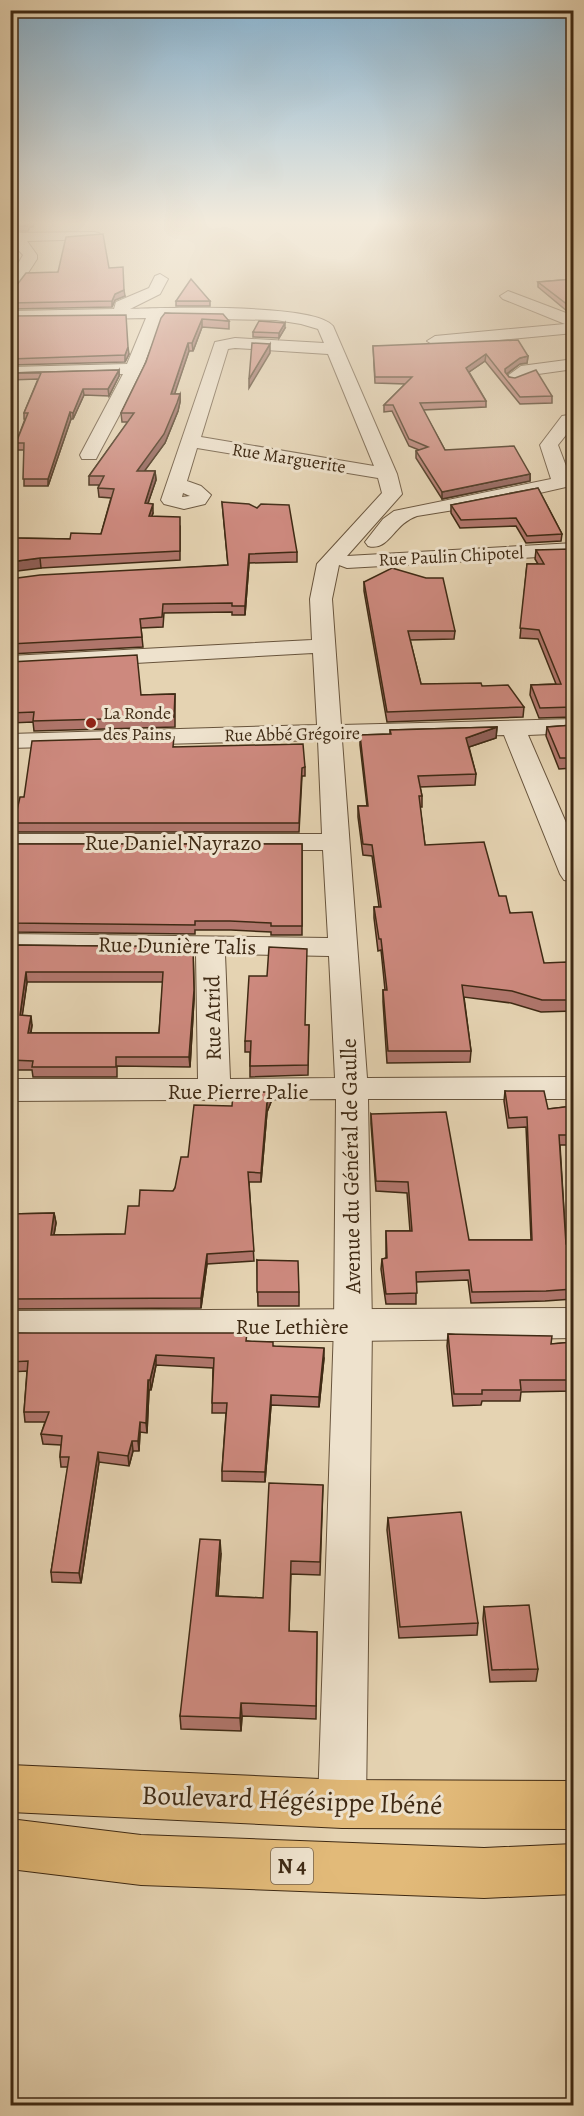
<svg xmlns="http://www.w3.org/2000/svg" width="584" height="2116" viewBox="0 0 584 2116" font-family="Alegreya,serif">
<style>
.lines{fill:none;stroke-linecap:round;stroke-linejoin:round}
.minor-casing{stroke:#68543c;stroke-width:2}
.tertiary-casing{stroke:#68543c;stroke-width:2}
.primary-casing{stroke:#3f2a14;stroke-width:2}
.minor{fill:#eee2cd;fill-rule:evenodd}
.tertiary{fill:#eee2cd;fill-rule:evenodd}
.primary{fill:#e2ba79;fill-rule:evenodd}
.wall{fill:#b0766c;stroke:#3f2a14;stroke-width:1.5;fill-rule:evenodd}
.shaded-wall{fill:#906058;stroke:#3f2a14;stroke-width:1.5}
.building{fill:#cd897e;stroke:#3f2a14;stroke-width:1.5;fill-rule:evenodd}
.poi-dot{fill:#8f2418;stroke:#eee2cd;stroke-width:2}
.labels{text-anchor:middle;stroke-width:6;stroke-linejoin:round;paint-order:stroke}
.far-street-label{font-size:18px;fill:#3f2a14;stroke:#eee2cd}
.far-poi-label{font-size:18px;fill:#3f2a14;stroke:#eee2cd;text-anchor:start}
.shield{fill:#eee2cd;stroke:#74614c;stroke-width:1.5}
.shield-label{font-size:21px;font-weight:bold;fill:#3f2a14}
.street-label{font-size:22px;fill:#3f2a14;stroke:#eee2cd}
.near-street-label{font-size:27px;fill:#3f2a14;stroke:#eee2cd}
</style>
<rect width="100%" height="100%" fill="#e5d3b2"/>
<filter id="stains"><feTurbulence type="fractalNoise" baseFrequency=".00333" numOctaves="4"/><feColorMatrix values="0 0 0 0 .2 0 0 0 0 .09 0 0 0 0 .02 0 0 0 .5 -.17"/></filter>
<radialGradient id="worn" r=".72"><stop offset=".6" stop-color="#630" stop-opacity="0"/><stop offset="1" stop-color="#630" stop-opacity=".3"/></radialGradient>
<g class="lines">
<g class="minor-casing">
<g id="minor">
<path d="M 94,232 L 99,233 L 101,236 L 99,239 L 27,241 L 37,255 L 37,259 L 15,293 L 10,294 L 10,278 L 23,255 L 10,241 L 10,233 Z"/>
<path d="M 160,274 L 168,279 L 160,294 L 130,309 C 163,308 315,303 333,326 L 397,474 L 402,494 L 347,556 L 574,543 L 574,555 L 347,568 L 339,565 L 332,599 L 341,725 L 574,719 L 574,733 L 528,735 L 574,841 L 574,882 L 564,880 L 560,874 L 504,735 L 342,740 L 367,1078 L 574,1077 L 574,1099 L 368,1099 L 372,1326 L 366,1804 L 359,1820 L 342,1827 L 325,1820 L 318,1804 L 334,1326 L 336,1099 L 10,1101 L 10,1079 L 198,1079 L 196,954 L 10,952 L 10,934 L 328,938 L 323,850 L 10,850 L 10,834 L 322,834 L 318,740 L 10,748 L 10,734 L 317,725 L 313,653 L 10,670 L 10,656 L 312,640 L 310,599 L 317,564 L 382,493 L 378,478 L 197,448 L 187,481 L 201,486 L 211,495 L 205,504 L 184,509 L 164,504 L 161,500 L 215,342 L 235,338 L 324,343 L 318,329 L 301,324 L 276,320 L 162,318 L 143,367 L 144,369 L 98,455 L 96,459 L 82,459 L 80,455 L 123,374 L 10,377 L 10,367 L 127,364 L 146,318 L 10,321 L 10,311 L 114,309 L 116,302 L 149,288 L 155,276 ZM 235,348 L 328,354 L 374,466 L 201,437 L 228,349 ZM 183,493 L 190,496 L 182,497 ZM 225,954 L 329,956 L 335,1078 L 230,1079 Z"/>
<path d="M 508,291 L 574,316 L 574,333 L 435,346 L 427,341 L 435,336 L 565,324 L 503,299 L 500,296 Z"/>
<path d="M 574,359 L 574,369 L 531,375 L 515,382 L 509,381 L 506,377 L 521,366 Z"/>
<path d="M 568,415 L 574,416 L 574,425 L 558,445 L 571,479 L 566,487 L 491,504 L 417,516 C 393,524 389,552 368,546 L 365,542 L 383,519 L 394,511 L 551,479 L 540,445 L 562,416 Z"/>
</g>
</g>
<g class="tertiary-casing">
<path id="tertiary" d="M 574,1308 L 574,1338 L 353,1341 L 10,1341 L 10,1311 Z"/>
</g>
<g class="primary-casing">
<g id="primary">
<path d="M 10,1765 L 342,1780 L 574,1781 L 574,1829 L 342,1828 L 10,1812 Z"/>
<path d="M 10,1819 L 141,1835 L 484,1848 L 574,1844 L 574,1894 L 484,1898 L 141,1885 L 10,1869 Z"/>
</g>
</g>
<use href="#minor" class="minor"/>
<use href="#tertiary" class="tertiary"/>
<use href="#primary" class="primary"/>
</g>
<g class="wall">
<path d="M 10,222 L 34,222 L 33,227 L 30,227 L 28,231 L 10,231 Z"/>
<path d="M 109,268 L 125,296 L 115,300 L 112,307 L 10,309 L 10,294 L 58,272 Z"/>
<path d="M 573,279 L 573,313 L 567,311 L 538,287 L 538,282 Z"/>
<rect x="176" y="301" width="34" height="5"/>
<path d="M 165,313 L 229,321 L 229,329 L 202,327 L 193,351 L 189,351 L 174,394 L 180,394 L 180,402 L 178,411 L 165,443 L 144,471 L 155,471 L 156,480 L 148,503 L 153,513 L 152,516 L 180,526 L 180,560 L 41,568 L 16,538 L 70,539 L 101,534 L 111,498 L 99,497 L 98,488 L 99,485 L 89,485 L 89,476 L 128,422 L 122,422 L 121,413 L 146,362 Z"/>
<path d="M 10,316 L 129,354 L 125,362 L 10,365 Z"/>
<path d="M 285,328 L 279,338 L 253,337 L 253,332 Z"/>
<path d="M 373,346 L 528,356 L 527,363 L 520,364 L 507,374 L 509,377 L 552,396 L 552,403 L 520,404 L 485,361 L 469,372 L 486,401 L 486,407 L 423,410 L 445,450 L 530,474 L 530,481 L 442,499 L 416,458 L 416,451 L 419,450 L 409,446 L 392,411 L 384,412 L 384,405 L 405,384 L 375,383 Z"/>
<path d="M 119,370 L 119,376 L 109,396 L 84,395 L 73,419 L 71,419 L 48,486 L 24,486 L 24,450 L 17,450 L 16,443 L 25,419 L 24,419 L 24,413 L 38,379 L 10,380 L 10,373 Z"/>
<path d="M 538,488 L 562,534 L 561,541 L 526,543 L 516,526 L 460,528 L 451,513 L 451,505 Z"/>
<path d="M 222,502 L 297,552 L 297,562 L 249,563 L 245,615 L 232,615 L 232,612 L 164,613 L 163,627 L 141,628 L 143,647 L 10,654 L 10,579 L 228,565 Z"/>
<path d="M 536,550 L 573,556 L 573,717 L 539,718 L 530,695 L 531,685 L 556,684 L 538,639 L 520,638 L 527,564 L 538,564 L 535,559 Z"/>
<path d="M 364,582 L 455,631 L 454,639 L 410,640 L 421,684 L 482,686 L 524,707 L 523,717 L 387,722 L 364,591 Z"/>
<path d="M 10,662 L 141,695 L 175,694 L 175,727 L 34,731 L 33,722 L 10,723 Z"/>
<path d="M 573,725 L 573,768 L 559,769 L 546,736 L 547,727 Z"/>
<path d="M 497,727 L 496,738 L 469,747 L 476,774 L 475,785 L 420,787 L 422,796 L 422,807 L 420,807 L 425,845 L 499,896 L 544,963 L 573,990 L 573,1011 L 541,1012 L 511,1003 L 464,997 L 471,1051 L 470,1062 L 387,1063 L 383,1002 L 383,990 L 385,990 L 381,950 L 378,951 L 374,918 L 374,907 L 379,907 L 372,856 L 363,855 L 358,817 L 358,806 L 367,806 L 360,745 L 360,735 L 390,734 L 390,730 Z"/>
<path d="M 174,747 L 305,767 L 305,776 L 302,776 L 299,832 L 15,832 L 14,823 L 24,797 Z"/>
<path d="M 10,844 L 302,844 L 302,935 L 271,935 L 271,932 L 231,930 L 195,930 L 195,934 L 10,932 Z"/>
<path d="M 10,945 L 193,947 L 194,999 L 190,1067 L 117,1066 L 117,1077 L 33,1077 L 32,1070 L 10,1070 ZM 27,982 L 163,982 L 159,1033 L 31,1033 L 32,1025 L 22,1015 Z"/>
<path d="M 305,1025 L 309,1025 L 308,1075 L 250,1077 L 250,1052 L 245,1052 L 245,1041 Z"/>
<path d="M 505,1091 L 548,1109 L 573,1106 L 573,1145 L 560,1145 L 566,1244 L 573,1244 L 573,1299 L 545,1301 L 471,1303 L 468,1280 L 416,1282 L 416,1304 L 386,1304 L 381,1269 L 382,1259 L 386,1258 L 386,1231 L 410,1231 L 407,1193 L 376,1191 L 371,1124 L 371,1114 L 469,1240 L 531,1240 L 526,1127 L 508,1128 L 504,1101 Z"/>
<path d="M 271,1102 L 267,1112 L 261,1182 L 249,1182 L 254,1261 L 207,1264 L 201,1308 L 10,1309 L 10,1214 L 54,1213 L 56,1223 L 54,1235 L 125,1234 L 139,1206 L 173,1191 L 175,1188 L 188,1157 L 232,1106 Z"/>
<path d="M 257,1260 L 299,1292 L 299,1306 L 258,1306 Z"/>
<path d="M 10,1333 L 248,1341 L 273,1346 L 324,1358 L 319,1407 L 271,1405 L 265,1482 L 222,1481 L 222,1471 L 226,1413 L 212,1413 L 213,1368 L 156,1365 L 151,1390 L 149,1390 L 147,1433 L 140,1432 L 139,1451 L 133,1451 L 129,1466 L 99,1462 L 81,1583 L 52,1582 L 51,1572 L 68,1467 L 61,1467 L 60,1457 L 61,1445 L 43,1444 L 41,1434 L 45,1422 L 25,1422 L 24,1412 L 27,1371 L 10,1372 Z"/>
<path d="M 448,1334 L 551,1344 L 573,1342 L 573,1391 L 521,1392 L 520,1401 L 482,1401 L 481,1405 L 453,1406 L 447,1346 Z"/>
<path d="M 323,1485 L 320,1575 L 291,1574 L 289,1631 L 317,1632 L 316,1719 L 242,1716 L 241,1731 L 181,1729 L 180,1716 L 221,1553 L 218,1596 L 263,1598 Z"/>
<path d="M 388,1518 L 478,1623 L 477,1635 L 399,1638 L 387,1530 Z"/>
<path d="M 484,1607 L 538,1669 L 536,1681 L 490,1682 L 483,1619 Z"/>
</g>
<g class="shaded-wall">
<path d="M 124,290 L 125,296 L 115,300 L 112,307 L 112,301 L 115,294 Z"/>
<path d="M 202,319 L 202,327 L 193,351 L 192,343 Z"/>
<path d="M 285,323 L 285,328 L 279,338 L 279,333 Z"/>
<path d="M 188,343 L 189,351 L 172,402 L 171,394 Z"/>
<path d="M 270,344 L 270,353 L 249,388 L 249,379 Z"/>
<path d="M 128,347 L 129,354 L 125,362 L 125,355 Z"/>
<path d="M 486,354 L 485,361 L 466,374 L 466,368 Z"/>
<path d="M 528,356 L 527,363 L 520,364 L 505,375 L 505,369 L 520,358 Z"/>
<path d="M 119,370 L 119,376 L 109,396 L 108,389 Z"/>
<path d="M 83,389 L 84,395 L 73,419 L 73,413 Z"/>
<path d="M 180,394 L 180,402 L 178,411 L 165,443 L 138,480 L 137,471 Z"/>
<path d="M 70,412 L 71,419 L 48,486 L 48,479 Z"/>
<path d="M 155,471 L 156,480 L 145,512 L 145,503 Z"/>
<path d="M 530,474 L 530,481 L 442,499 L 442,492 Z"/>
<path d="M 153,504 L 153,513 L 149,525 L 149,516 Z"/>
<path d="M 249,554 L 249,563 L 245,615 L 245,606 Z"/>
<path d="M 40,558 L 41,568 L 10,572 L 10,562 Z"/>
<path d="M 497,727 L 496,738 L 466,748 L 466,738 Z"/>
<path d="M 193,947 L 194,999 L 190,1067 L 189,1057 Z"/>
<path d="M 26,972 L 27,982 L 21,1025 L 20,1015 Z"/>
<path d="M 31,1016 L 32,1025 L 29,1042 L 28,1033 Z"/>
<path d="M 270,1092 L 271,1102 L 267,1112 L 261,1182 L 261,1173 L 267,1102 Z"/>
<path d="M 54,1213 L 56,1223 L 52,1245 L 51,1235 Z"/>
<path d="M 207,1254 L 207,1264 L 201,1308 L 201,1298 Z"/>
<path d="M 324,1348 L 324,1358 L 319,1407 L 319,1397 Z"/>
<path d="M 156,1355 L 156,1365 L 151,1390 L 150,1380 Z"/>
<path d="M 148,1380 L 149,1390 L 147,1433 L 146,1423 Z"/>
<path d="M 271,1395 L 271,1405 L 265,1482 L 265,1472 Z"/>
<path d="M 140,1422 L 140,1432 L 139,1451 L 138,1441 Z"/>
<path d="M 132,1441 L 133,1451 L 129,1466 L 128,1456 Z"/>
<path d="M 98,1452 L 99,1462 L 81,1583 L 79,1573 Z"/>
<path d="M 220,1540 L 221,1553 L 217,1609 L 216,1596 Z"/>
<path d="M 241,1703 L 242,1716 L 241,1731 L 240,1718 Z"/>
</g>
<g class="building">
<path d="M 10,222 L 33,222 L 33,223 L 30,222 L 27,226 L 10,226 Z"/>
<path d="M 103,234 L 109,268 L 123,267 L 124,290 L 115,294 L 112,301 L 10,303 L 10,294 L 26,273 L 58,272 L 66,237 Z"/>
<path d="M 191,279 L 210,301 L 176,301 Z"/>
<path d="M 573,279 L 573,307 L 568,305 L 538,282 Z"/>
<path d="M 165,313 L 223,314 L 229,321 L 202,319 L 192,343 L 188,343 L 171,394 L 180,394 L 177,403 L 164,434 L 137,471 L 155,471 L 145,503 L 153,504 L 149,516 L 180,517 L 180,551 L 40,558 L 10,562 L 10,536 L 15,536 L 15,538 L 70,539 L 71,533 L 101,534 L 114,489 L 98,488 L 104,476 L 89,476 L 134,413 L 121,413 L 146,362 L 161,318 Z"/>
<path d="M 126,315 L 128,347 L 125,355 L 10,359 L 10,316 Z"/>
<path d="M 259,321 L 285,323 L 279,333 L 253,332 Z"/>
<path d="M 518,340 L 528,356 L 520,358 L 505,369 L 505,372 L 509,377 L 515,378 L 536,370 L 552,396 L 520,397 L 486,354 L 466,368 L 486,401 L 420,403 L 445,450 L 514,446 L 530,474 L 442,492 L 416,451 L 428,447 L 409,439 L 393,405 L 384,405 L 412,377 L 375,377 L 373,346 Z"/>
<path d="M 252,343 L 270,344 L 249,379 Z"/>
<path d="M 119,370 L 108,389 L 83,389 L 73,413 L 70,412 L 48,479 L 23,479 L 24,443 L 16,443 L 28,413 L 24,413 L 41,373 L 10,373 Z"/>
<path d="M 538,488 L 562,534 L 527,536 L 516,518 L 461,520 L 451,505 Z"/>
<path d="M 222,502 L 249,504 L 257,508 L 261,504 L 289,505 L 297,552 L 249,554 L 245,606 L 232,606 L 232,603 L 163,604 L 162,617 L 140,619 L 142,637 L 10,644 L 10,579 L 40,575 L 228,565 Z"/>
<path d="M 570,549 L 573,556 L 573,707 L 540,708 L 531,685 L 561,684 L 539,630 L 520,628 L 527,564 L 544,564 L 536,550 Z"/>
<path d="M 392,568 L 426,578 L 443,578 L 455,631 L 408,631 L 421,684 L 481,683 L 482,686 L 508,685 L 524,707 L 387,712 L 364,582 Z"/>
<path d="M 137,655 L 141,695 L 175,694 L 174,717 L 33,721 L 34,712 L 10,713 L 10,662 Z"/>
<path d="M 573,725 L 573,758 L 560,758 L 547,727 Z"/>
<path d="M 497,727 L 466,738 L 476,774 L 418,776 L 422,796 L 419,796 L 425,845 L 484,842 L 499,896 L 506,896 L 510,913 L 532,912 L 544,963 L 567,962 L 573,990 L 573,1000 L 542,1000 L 512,991 L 462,985 L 471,1051 L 388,1051 L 383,990 L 387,990 L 381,939 L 379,939 L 374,907 L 381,907 L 372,845 L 363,844 L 358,806 L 368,806 L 360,735 L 391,734 L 390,730 Z"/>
<path d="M 174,737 L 173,747 L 303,744 L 305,767 L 302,768 L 299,823 L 14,823 L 20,797 L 24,797 L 32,741 Z"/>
<path d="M 10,844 L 302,844 L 302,926 L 271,926 L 271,923 L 230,921 L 195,921 L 195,925 L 10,923 Z"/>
<path d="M 10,945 L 193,947 L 194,990 L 189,1057 L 116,1057 L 116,1067 L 32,1067 L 33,1061 L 10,1060 ZM 26,972 L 163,972 L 159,1033 L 28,1033 L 31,1016 L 20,1015 Z"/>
<path d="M 269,947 L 307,949 L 305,1025 L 309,1025 L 308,1065 L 250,1066 L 251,1041 L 245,1041 L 249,976 L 267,976 Z"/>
<path d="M 505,1091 L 544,1091 L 548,1109 L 573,1106 L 573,1135 L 559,1135 L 566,1244 L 573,1244 L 573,1289 L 546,1291 L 472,1292 L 469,1270 L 416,1272 L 417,1293 L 386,1294 L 382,1259 L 387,1258 L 386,1231 L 412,1231 L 408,1182 L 376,1181 L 371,1114 L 446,1112 L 469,1240 L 532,1240 L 527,1117 L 509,1118 Z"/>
<path d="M 248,1092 L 270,1092 L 267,1102 L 261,1173 L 248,1172 L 254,1251 L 207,1254 L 201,1298 L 10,1299 L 10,1214 L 54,1213 L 51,1235 L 125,1234 L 128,1206 L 139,1206 L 140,1190 L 173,1191 L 175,1188 L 181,1157 L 188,1157 L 194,1105 L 232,1106 L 233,1094 L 248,1094 Z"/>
<path d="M 257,1260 L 298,1261 L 299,1292 L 257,1292 Z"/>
<path d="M 10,1333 L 247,1333 L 246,1341 L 273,1342 L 273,1346 L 324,1348 L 319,1397 L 271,1395 L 265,1472 L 222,1471 L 227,1403 L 212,1403 L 214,1358 L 156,1355 L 150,1380 L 148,1380 L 146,1423 L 140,1422 L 138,1441 L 132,1441 L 128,1456 L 98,1452 L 79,1573 L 51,1572 L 69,1457 L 60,1457 L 62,1436 L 41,1434 L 49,1412 L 24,1412 L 28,1361 L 10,1362 Z"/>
<path d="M 448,1334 L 552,1336 L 551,1344 L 573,1342 L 573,1380 L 520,1380 L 521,1390 L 482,1390 L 482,1394 L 454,1394 Z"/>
<path d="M 269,1483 L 323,1485 L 320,1562 L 291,1561 L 289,1631 L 317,1632 L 316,1706 L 241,1703 L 240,1718 L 180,1716 L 200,1539 L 220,1540 L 216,1596 L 263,1598 Z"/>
<path d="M 461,1512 L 478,1623 L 400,1627 L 388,1518 Z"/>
<path d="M 529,1605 L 538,1669 L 492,1670 L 484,1607 Z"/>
</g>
<linearGradient id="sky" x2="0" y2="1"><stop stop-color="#88b5d4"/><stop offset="0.43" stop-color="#f3ebdc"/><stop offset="1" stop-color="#f3ebdc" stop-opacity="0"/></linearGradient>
<rect width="584" height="518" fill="url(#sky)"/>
<circle class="poi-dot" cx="91" cy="723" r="6"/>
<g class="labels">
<g class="far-street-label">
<text transform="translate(289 458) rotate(9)" y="6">Rue Marguerite</text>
<text transform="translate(451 556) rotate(-3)" y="6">Rue Paulin Chipotel</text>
<text transform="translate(292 734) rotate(-1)" y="6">Rue Abbé Grégoire</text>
</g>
<g class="far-poi-label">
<text x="103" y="719">La Ronde<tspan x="103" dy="21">des Pains</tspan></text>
</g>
<rect class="shield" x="271" y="1848" width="42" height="36" rx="4.5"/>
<g class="shield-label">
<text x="292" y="1873">N 4</text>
</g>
<g class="street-label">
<text x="173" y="850">Rue Daniel Nayrazo</text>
<text transform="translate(177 945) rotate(1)" y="8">Rue Dunière Talis</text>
<text transform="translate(212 1018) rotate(-91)" y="8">Rue Atrid</text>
<text x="238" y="1099">Rue Pierre Palie</text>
<text transform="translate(350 1166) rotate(-91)" y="8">Avenue du Général de Gaulle</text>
<text x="292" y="1334">Rue Lethière</text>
</g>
<g class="near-street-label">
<text transform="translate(292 1800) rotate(2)" y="9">Boulevard Hégésippe Ibéné</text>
</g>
</g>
<rect width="584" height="2116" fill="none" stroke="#e5d3b2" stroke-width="36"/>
<rect x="12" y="12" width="560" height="2092" fill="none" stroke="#3f2a14" stroke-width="3"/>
<rect x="18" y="18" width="548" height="2080" fill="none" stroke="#3f2a14" stroke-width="1.5"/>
<rect width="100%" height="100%" filter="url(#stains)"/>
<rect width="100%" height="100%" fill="url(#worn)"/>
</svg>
